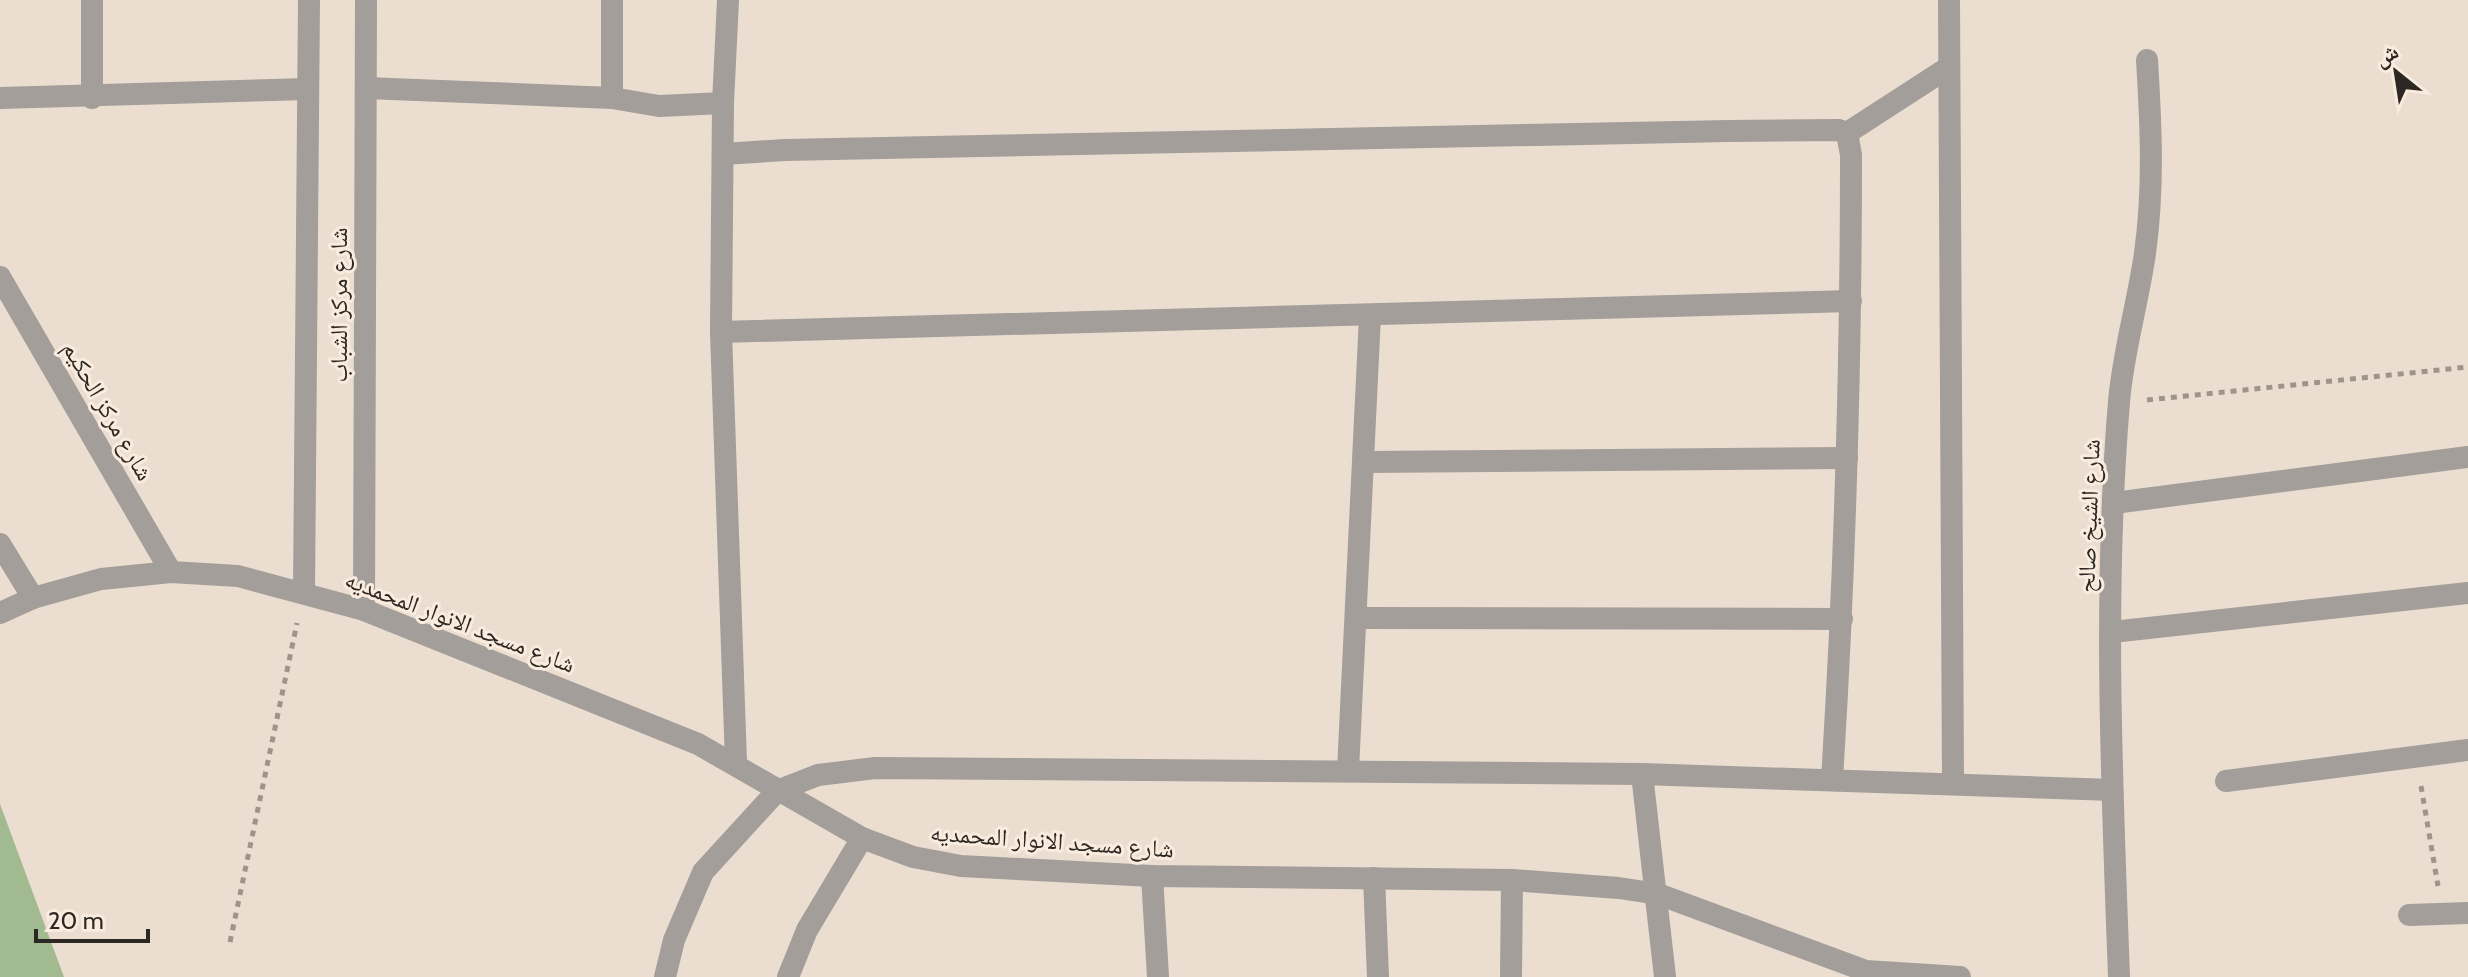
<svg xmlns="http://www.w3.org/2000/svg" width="2468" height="977" viewBox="0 0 2468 977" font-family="Cabin,'Noto Naskh Arabic',sans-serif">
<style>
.green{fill:#a2ba8f}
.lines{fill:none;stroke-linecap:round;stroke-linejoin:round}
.path{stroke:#9e948b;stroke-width:5;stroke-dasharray:6 6;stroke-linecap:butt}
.minor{stroke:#a39e99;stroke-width:22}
.tertiary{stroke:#a39e99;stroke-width:22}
.labels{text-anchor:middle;stroke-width:6;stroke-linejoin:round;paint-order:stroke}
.street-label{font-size:24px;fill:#2c2722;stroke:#f9ebde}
</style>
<rect width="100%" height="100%" fill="#ebded1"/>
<path class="green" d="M 0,804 L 64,977 L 0,977 Z"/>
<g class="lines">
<g class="path">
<path d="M 2147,400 L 2468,367"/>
<path d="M 2421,786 L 2438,886"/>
<path d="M 230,942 L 297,623"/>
</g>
<g class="minor">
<path d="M 92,0 L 92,98"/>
<path d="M 728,0 L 723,103 L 721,332 L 736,763"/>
<path d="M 1949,0 L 1953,782"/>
<path d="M 366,88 L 612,98 L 612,0"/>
<path d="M 0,98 L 308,89"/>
<path d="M 612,98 L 659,106 L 723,103"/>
<path d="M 1847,133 L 1949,67"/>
<path d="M 723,154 L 785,150 L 1729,131 L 1839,130 L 1847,133"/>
<path d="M 0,277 L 171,572"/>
<path d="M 721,332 L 1851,301"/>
<path d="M 1365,462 L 1847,458"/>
<path d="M 2114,503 L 2468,457"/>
<path d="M 0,544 L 33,598"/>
<path d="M 1356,618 L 1842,619"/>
<path d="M 2112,632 L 2468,593"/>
<path d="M 1348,770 L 1370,316"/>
<path d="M 1642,774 L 1665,977"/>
<path d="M 1832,779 C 1845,571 1851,363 1851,155 L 1847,133"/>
<path d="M 2226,781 L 2468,750"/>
<path d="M 1152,876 L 1158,977"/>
<path d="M 1374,878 L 1378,977"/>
<path d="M 2409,915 L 2468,913"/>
<path d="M 665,977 L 674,940 L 703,872 L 777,791 L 818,775 L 875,768 L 1642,774 L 2112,790"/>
<path d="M 788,977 L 807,930 L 862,838"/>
<path d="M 1511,977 L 1512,880"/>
<path d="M 2119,977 C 2112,786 2103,593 2119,402 C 2123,352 2138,303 2145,253 C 2154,189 2151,125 2147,60"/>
</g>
<g class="tertiary">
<path d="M 304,591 L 309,0"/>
<path d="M 364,610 L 366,0"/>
<path d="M 0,613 L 33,598 L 101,579 L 171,572 L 238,576 L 364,610 L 698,744 L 862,838 L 913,857 L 961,866 L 1152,876 L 1512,880 L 1619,888 L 1658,894 L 1866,971 L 1960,977"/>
</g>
</g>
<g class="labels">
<g class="street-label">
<text transform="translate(339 305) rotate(-90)" y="8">شارع مركز الشباب</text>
<text transform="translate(108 411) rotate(60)" y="8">شارع مركز الحكيم</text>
<text transform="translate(2089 516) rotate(-88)" y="8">شارع الشيخ صالح</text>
<text transform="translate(460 622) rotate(21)" y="8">شارع مسجد الانوار المحمديه</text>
<text transform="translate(1052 841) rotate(4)" y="8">شارع مسجد الانوار المحمديه</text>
</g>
</g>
<g transform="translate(2396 72) rotate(330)" stroke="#f9ebde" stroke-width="6" paint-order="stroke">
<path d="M0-6L14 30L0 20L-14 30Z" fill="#2c2722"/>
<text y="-12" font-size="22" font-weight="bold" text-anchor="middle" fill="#2c2722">ش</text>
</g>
<path d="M36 929v12h112v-12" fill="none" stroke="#2c2722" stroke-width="4"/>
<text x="48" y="929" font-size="24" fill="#2c2722" stroke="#f9ebde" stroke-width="6" paint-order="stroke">20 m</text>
</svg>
